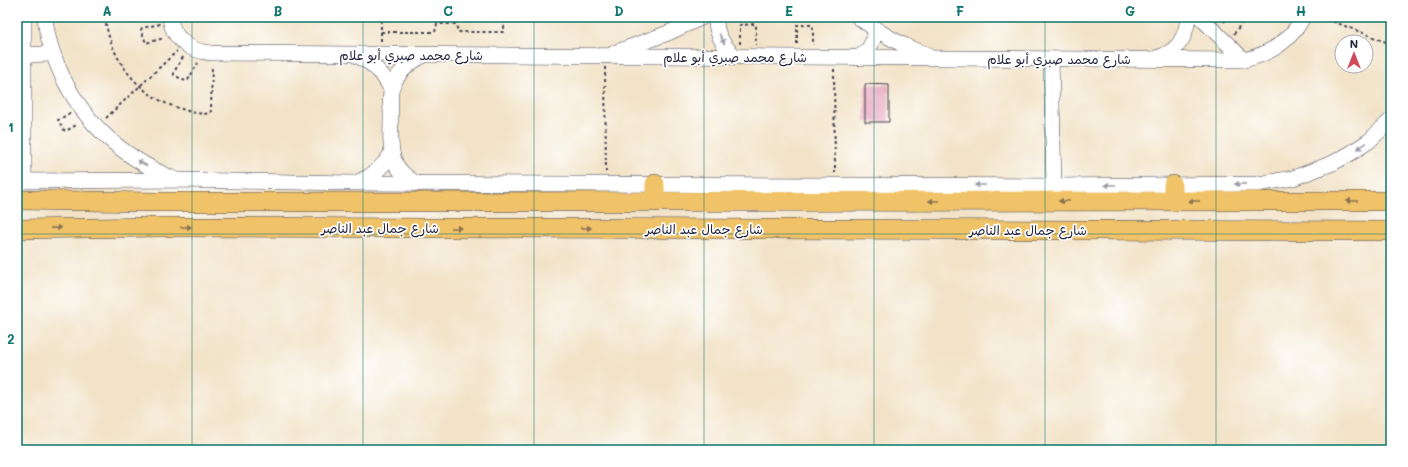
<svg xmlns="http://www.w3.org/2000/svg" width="1408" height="467" viewBox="0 0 1408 467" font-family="Mali,'Playpen Sans Arabic',sans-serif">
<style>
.building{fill:#e49fb7}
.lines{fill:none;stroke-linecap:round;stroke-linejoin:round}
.minor-casing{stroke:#413f50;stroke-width:16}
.major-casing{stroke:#413f50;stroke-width:20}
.path{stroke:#413f50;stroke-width:2;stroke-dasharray:3 3;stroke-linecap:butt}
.minor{stroke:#fff;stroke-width:15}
.major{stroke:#f0c369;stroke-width:19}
.oneway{fill:#9c9ca7}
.oneway2{fill:#897252}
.grid{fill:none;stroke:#0f766e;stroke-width:1;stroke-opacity:0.55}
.labels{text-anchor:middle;stroke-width:3.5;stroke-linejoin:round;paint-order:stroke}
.street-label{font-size:13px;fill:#22223b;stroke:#fff}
.neatline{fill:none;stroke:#0f766e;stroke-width:1.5}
.grid-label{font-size:13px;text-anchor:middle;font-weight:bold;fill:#0f766e}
</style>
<rect width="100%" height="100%" fill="#fff"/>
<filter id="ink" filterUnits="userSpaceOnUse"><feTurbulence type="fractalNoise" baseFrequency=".025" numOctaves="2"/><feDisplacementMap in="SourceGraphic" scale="8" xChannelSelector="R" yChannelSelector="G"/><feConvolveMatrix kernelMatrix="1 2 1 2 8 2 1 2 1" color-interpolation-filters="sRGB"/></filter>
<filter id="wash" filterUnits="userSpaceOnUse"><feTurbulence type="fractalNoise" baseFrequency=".012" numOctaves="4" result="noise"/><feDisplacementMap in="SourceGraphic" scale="16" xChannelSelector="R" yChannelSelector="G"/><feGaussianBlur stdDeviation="0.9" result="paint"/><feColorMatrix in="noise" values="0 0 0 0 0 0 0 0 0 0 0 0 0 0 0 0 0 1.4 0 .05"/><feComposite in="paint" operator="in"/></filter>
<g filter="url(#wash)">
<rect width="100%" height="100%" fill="#f2e3c8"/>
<g id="blocks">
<path class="building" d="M 865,84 L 889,85 L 889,122 L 865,122 Z"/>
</g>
</g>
<g filter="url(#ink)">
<use href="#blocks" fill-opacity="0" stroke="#413f50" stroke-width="1"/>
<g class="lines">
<g class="minor-casing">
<g id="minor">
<path d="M 24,17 L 24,181"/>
<path d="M 45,17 C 46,33 51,49 57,64 C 79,119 118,155 172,178"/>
<path d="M 170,17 C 172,39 191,52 212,53 L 1244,60 C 1270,54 1291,41 1303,17"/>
<path d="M 716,17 C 715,34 724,47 736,57"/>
<path d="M 858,17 C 880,33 901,46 926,54"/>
<path d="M 1200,17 L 1244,60"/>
<path d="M 614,53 L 668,33 L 703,17"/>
<path d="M 17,55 L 53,54"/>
<path d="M 357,56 C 373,63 383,73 391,89"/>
<path d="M 857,58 C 869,51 874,43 875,29"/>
<path d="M 1156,58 C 1177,52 1186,39 1188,17"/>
<path d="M 1051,59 L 1054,186"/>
<path d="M 17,181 L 177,180 L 354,183 L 1054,186 L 1258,184 L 1293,178 L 1333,163 L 1351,153 L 1369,141 L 1391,120"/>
<path d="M 358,182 C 373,176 383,167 391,154"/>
<path d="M 418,184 C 386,168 391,145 391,115 C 391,106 389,95 392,87 C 398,72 410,62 424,55"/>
</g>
</g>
<g class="major-casing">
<g id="major">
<path d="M 655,184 L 655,202"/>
<path d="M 1173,185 L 1173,201"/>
<path d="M 17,200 L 155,202 L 1391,201"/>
<path d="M 17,229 L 163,227 L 1391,231"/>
</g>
</g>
<g class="path">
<path d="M 105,17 C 110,60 140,98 182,109 C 190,112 201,115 210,113 L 211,111 L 212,65"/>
<path d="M 1322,17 L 1391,44"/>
<path d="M 1224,22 L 1227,17"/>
<path d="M 160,24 L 142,28 L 141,30 L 146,43 L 164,38"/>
<path d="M 381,32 L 435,32 L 437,24 L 456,24 L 458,32 L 503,32 L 504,29 L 504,17"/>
<path d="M 1234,34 L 1243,21 L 1243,19 L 1241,17"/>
<path d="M 381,41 L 381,17"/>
<path d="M 740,44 L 740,25 L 754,24 L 756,25 L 756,45"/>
<path d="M 797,44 L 797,25 L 811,25 L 813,26 L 813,45"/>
<path d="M 183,57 L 174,72 L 174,75 L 185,81 L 188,80 L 198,63"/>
<path d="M 605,67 L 606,173"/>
<path d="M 834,69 L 835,173"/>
<path d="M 70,113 L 58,120 L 64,130 L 66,131 L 78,124"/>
<path d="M 106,118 L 177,51"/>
</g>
<use href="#minor" class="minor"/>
<use href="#major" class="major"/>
</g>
<defs><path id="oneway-solid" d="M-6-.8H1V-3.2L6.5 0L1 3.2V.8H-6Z"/></defs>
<g class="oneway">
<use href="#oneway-solid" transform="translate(722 39) rotate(63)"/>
<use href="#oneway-solid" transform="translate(1362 146) rotate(145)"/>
<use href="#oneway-solid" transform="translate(142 163) rotate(-150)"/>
<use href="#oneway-solid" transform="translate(1240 184) rotate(179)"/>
<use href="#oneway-solid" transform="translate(980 185) rotate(-180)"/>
<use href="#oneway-solid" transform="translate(1110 185) rotate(180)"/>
</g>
<g class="oneway2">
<use href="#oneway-solid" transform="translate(934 201) rotate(180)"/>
<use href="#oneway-solid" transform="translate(1064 201) rotate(180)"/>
<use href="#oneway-solid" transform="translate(1194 201) rotate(180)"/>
<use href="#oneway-solid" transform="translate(1352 201) rotate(180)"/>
<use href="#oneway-solid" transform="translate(186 227)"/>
<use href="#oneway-solid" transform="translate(56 228) rotate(-1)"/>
<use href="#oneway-solid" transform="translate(456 228)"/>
<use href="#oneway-solid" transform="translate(586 228)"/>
</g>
</g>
<path class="grid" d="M 192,17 L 192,450M 363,17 L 363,450M 534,17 L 534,450M 704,17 L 704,450M 874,17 L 874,450M 1045,17 L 1045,450M 1216,17 L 1216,450M 17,234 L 1391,234"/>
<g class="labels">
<g class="street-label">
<text x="411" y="60">شارع محمد صبري أبو علام</text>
<text x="735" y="62">شارع محمد صبري أبو علام</text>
<text x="1059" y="64">شارع محمد صبري أبو علام</text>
<text x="380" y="233">شارع جمال عبد الناصر</text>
<text x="704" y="234">شارع جمال عبد الناصر</text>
<text x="1028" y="235">شارع جمال عبد الناصر</text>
</g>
</g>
<rect width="1408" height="467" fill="none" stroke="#fff" stroke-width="44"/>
<g transform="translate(1354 54)"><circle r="19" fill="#ffffff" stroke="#a7a7b1"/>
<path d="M0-3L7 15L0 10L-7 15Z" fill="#d1495b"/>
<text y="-6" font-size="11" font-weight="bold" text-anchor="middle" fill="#22223b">N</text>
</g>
<rect x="22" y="22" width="1364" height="423" class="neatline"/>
<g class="grid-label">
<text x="107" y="16">A</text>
<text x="278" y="16">B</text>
<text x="448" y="16">C</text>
<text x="619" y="16">D</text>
<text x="789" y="16">E</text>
<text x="960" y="16">F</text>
<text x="1130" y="16">G</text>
<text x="1301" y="16">H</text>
<text x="11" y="132">1</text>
<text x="11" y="344">2</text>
</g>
</svg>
